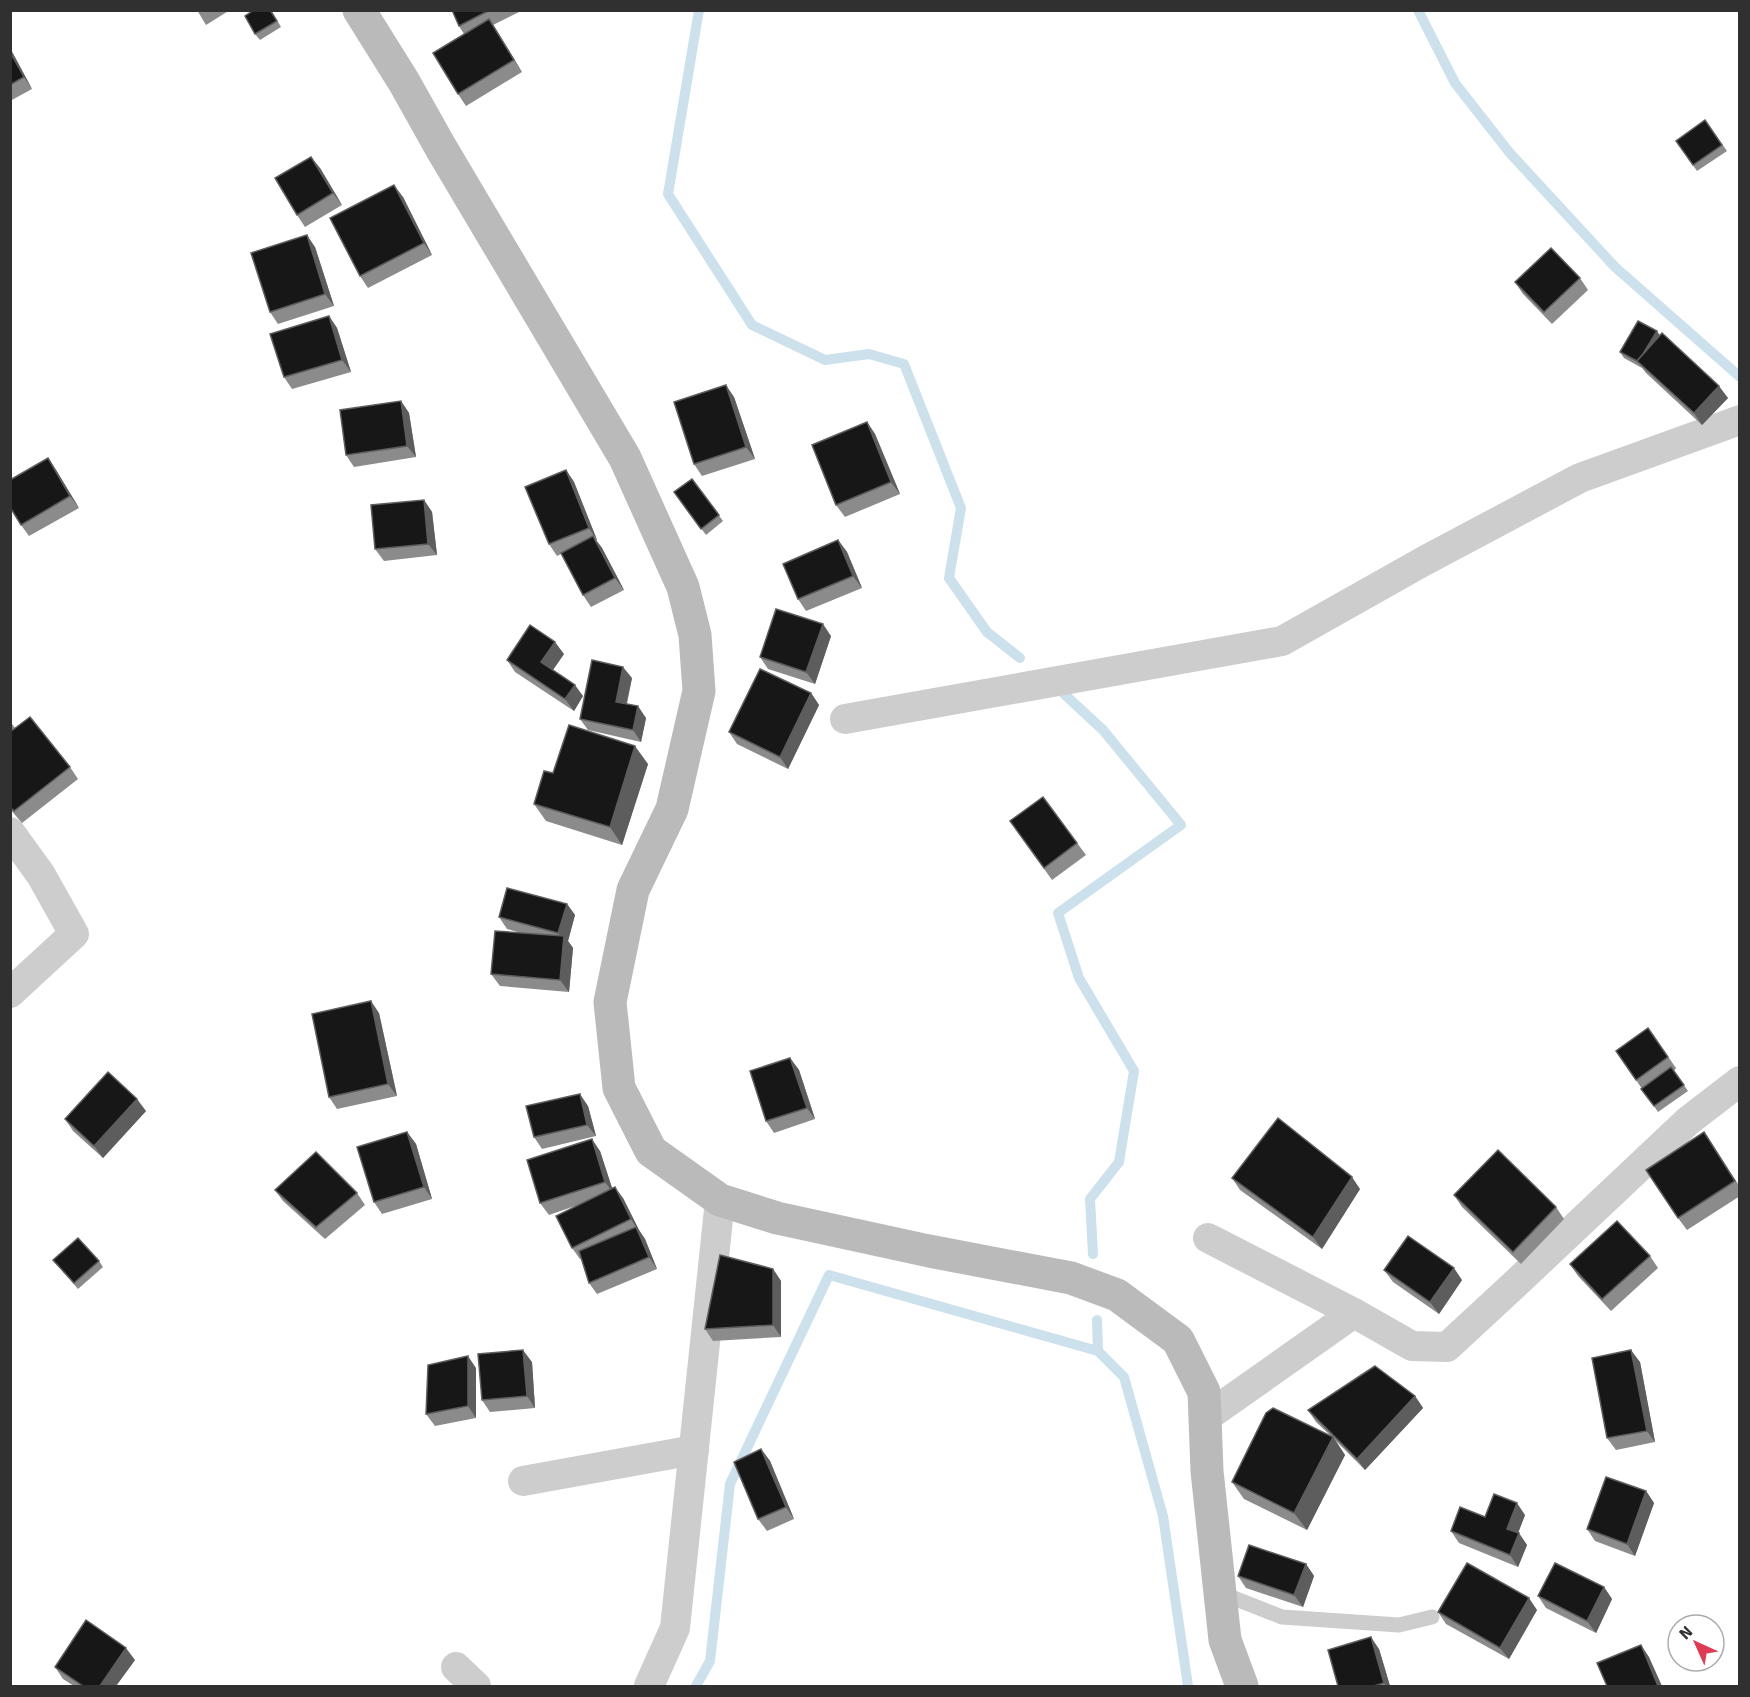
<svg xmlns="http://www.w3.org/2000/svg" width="1750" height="1697" viewBox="0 0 1750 1697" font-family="Signika,sans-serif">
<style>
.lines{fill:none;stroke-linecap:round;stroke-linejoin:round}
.stream{stroke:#cce1eb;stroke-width:10}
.lane{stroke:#cdcdcd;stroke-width:15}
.street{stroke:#cdcdcd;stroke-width:30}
.secondary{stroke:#bababa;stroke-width:33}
.wall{fill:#8b8b8b}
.shaded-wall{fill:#5d5d5d}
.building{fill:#171717;stroke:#5d5d5d;stroke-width:1.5}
</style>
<rect width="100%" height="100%" fill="#fff"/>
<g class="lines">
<g class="stream">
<path d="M 699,10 L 668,194 L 752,325 L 825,360 L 869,354 L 904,364 L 961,508 L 949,578 L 987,632 L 1020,658"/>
<path d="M 1418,10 L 1455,83 L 1509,152 L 1615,267 L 1740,377"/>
<path d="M 1062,692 L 1103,730 L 1181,825 L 1058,913 L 1079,978 L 1134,1071 L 1119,1162 L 1090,1199 L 1093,1254"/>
<path d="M 1097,1320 L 1098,1351 L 1124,1377 L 1163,1516 L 1188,1686"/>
<path d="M 696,1686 L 710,1661 L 730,1484 L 829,1275 L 1098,1351"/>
</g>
<path class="lane" d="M 1221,1593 L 1282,1617 L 1399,1625 L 1432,1617"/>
<g class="street">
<path d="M 845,719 L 1282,641 L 1424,561 L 1580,478 L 1740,420"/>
<path d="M 10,832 L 41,875 L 74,934 L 10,993"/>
<path d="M 1208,1238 L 1354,1313 L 1412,1346 L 1447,1347 L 1514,1285 L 1688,1121 L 1740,1081"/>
<path d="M 1205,1418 L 1354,1313"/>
<path d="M 523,1481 L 694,1450"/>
<path d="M 456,1667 L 476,1686"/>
<path d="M 649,1686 L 675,1628 L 720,1200"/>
</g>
<path class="secondary" d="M 359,10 L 404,82 L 441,148 L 625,458 L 683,587 L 695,635 L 699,691 L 672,809 L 633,890 L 610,1002 L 619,1088 L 651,1151 L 720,1200 L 777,1218 L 929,1251 L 1071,1278 L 1117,1295 L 1178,1340 L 1204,1392 L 1207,1471 L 1225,1640 L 1242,1686"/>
</g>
<g class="wall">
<path d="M 197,10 L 230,10 L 206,25 Z"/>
<path d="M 254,10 L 271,10 L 281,27 L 260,40 L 255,34 Z"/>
<path d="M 452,10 L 523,10 L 493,25 L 522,72 L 466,106 L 458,94 L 464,34 L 459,26 Z"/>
<path d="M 10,48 L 32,89 L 10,101 Z"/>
<path d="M 1705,120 L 1727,151 L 1697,171 L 1676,141 Z"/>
<path d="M 320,168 L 342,205 L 305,227 L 297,215 Z"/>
<path d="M 403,197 L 432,255 L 368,288 L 360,276 Z"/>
<path d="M 315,247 L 334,306 L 278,324 L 270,312 Z"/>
<path d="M 1580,278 L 1588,290 L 1552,324 L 1523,294 L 1515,282 Z"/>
<path d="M 329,316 L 337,328 L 351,372 L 292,389 L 284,377 Z"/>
<path d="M 1660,336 L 1728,398 L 1702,425 L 1646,373 L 1642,368 L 1624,358 L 1620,352 Z"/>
<path d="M 734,397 L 755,459 L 702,476 L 694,464 Z"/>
<path d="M 401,401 L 409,413 L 416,457 L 354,467 L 346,455 Z"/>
<path d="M 867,422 L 875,434 L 900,494 L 845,517 L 836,505 Z"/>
<path d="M 48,458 L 56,470 L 79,508 L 29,536 L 21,525 Z"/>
<path d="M 566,470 L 574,482 L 597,540 L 596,540 L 602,548 L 624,590 L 591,607 L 583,595 L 561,554 L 557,556 L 549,544 Z"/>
<path d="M 692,479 L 723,521 L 706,535 L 674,492 Z"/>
<path d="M 424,500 L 432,512 L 437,555 L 384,561 L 375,549 Z"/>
<path d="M 838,540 L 847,552 L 862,588 L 806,611 L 798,599 Z"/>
<path d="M 831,636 L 815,684 L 768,669 L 760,657 Z"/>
<path d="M 564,654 L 553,670 L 583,696 L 574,711 L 515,672 L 507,660 Z"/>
<path d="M 632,678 L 627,704 L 646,718 L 641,742 L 588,730 L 580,719 Z"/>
<path d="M 811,693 L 819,705 L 788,769 L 737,744 L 729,732 Z"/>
<path d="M 10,721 L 15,728 L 70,767 L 78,779 L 22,823 L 10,809 Z"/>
<path d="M 648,764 L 622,845 L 546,821 L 534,804 L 553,773 Z"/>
<path d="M 1043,797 L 1086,855 L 1052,880 L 1010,821 Z"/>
<path d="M 567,904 L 575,915 L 568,941 L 573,948 L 569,992 L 500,986 L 491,974 L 521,933 L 507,929 L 499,917 Z"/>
<path d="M 379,1013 L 397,1096 L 337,1109 L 329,1097 Z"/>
<path d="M 1648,1028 L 1676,1068 L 1674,1071 L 1688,1091 L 1658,1112 L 1616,1051 Z"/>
<path d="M 790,1058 L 799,1070 L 815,1119 L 774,1133 L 766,1121 Z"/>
<path d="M 588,1106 L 596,1136 L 542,1149 L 534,1137 Z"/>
<path d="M 146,1111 L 103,1158 L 73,1131 L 65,1119 Z"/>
<path d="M 407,1132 L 416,1144 L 432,1199 L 382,1214 L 374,1202 Z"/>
<path d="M 1704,1132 L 1740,1187 L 1740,1196 L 1687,1230 L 1678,1218 Z"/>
<path d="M 600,1151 L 612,1188 L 623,1198 L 639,1230 L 645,1239 L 657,1269 L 597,1294 L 589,1283 L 582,1259 L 580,1259 L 572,1248 L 575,1206 L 549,1215 L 540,1203 Z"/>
<path d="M 1232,1178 L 1360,1189 L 1322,1249 L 1240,1190 Z"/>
<path d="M 275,1190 L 357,1193 L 365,1205 L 325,1239 L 283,1201 Z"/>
<path d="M 1454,1195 L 1556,1207 L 1564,1219 L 1521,1264 L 1462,1207 Z"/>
<path d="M 1650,1256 L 1658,1268 L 1611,1311 L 1578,1276 L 1570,1264 Z"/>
<path d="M 53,1260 L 99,1261 L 103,1267 L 78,1289 Z"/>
<path d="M 773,1269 L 781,1281 L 781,1337 L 713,1341 L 705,1329 Z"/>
<path d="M 1384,1270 L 1462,1280 L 1439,1314 L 1393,1282 Z"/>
<path d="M 532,1362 L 535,1408 L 490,1412 L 482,1400 Z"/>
<path d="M 1640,1362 L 1655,1442 L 1616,1450 L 1607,1438 Z"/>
<path d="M 476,1368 L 476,1418 L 435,1426 L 426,1414 Z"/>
<path d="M 1415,1396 L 1423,1408 L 1365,1470 L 1336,1441 L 1345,1455 L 1307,1530 L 1244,1499 L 1232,1482 L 1331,1436 L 1316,1422 L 1308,1410 Z"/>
<path d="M 761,1449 L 770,1461 L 794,1519 L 767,1531 L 758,1519 Z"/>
<path d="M 1646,1491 L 1654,1503 L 1635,1556 L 1595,1541 L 1587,1529 Z"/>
<path d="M 1525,1515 L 1518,1533 L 1527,1545 L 1518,1567 L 1459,1543 L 1451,1531 L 1485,1517 Z"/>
<path d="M 1306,1564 L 1314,1576 L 1303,1607 L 1246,1588 L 1238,1576 Z"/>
<path d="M 1604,1587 L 1612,1599 L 1596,1633 L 1546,1608 L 1538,1596 Z"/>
<path d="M 1537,1610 L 1509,1659 L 1446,1624 L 1438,1612 Z"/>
<path d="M 1379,1649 L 1390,1686 L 1338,1686 Z"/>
<path d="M 135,1660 L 116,1686 L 74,1686 L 63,1679 L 55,1667 Z"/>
</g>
<g class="shaded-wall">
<path d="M 489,19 L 497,31 L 522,72 L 514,60 Z"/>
<path d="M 10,48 L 32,89 L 24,77 L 10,52 Z"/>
<path d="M 311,157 L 320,168 L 342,205 L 333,193 Z"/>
<path d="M 394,185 L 403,197 L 432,255 L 424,243 Z"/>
<path d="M 307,235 L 315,247 L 334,306 L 325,294 Z"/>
<path d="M 329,316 L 337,328 L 351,372 L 342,360 Z"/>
<path d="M 1657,331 L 1661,337 L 1639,362 Z"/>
<path d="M 726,385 L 734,397 L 755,459 L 746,447 Z"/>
<path d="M 1719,386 L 1728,398 L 1702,425 L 1694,413 Z"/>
<path d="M 401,401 L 409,413 L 416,457 L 407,446 Z"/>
<path d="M 867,422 L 875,434 L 900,494 L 891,482 Z"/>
<path d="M 48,458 L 56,470 L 79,508 L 70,496 Z"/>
<path d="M 566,470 L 574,482 L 597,540 L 589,528 Z"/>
<path d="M 424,500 L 432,512 L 437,555 L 428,544 Z"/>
<path d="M 593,536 L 602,548 L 624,590 L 615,578 Z"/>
<path d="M 838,540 L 847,552 L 862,588 L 853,576 Z"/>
<path d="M 823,624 L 831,636 L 815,684 L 806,672 Z"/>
<path d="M 555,642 L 564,654 L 550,674 L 541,662 Z"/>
<path d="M 623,667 L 632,678 L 624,714 L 616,702 Z"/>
<path d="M 575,685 L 583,696 L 574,711 L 565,699 Z"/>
<path d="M 811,693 L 819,705 L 788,769 L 780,757 Z"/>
<path d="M 638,706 L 646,718 L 641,742 L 633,730 Z"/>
<path d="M 635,746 L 648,764 L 622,845 L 610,827 Z"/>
<path d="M 567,904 L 575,915 L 568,941 L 573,948 L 569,992 L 560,980 L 564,941 L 558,933 Z"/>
<path d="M 371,1001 L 379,1013 L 397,1096 L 388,1084 Z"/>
<path d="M 790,1058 L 799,1070 L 815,1119 L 807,1108 Z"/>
<path d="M 580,1094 L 588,1106 L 596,1136 L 587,1125 Z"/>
<path d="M 137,1099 L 146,1111 L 103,1158 L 94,1146 Z"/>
<path d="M 407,1132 L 416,1144 L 432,1199 L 424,1187 Z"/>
<path d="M 592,1139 L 600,1151 L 614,1194 L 605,1182 Z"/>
<path d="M 1352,1177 L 1360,1189 L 1322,1249 L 1313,1237 Z"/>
<path d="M 615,1187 L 623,1198 L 639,1230 L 645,1239 L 657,1269 L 649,1257 L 636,1227 L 631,1219 Z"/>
<path d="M 1454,1268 L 1462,1280 L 1439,1314 L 1430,1302 Z"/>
<path d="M 773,1269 L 781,1281 L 781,1337 L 773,1325 Z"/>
<path d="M 523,1350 L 532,1362 L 535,1408 L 527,1396 Z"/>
<path d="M 1631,1350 L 1640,1362 L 1655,1442 L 1647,1431 Z"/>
<path d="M 468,1356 L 476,1368 L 476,1418 L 468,1406 Z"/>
<path d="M 1415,1396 L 1423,1408 L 1365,1470 L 1357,1459 Z"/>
<path d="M 1333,1437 L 1345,1455 L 1307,1530 L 1294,1513 Z"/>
<path d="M 761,1449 L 770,1461 L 794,1519 L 786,1507 Z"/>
<path d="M 1646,1491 L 1654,1503 L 1635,1556 L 1627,1544 Z"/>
<path d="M 1517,1503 L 1525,1515 L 1515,1541 L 1507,1529 Z"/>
<path d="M 1519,1533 L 1527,1545 L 1518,1567 L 1510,1555 Z"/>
<path d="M 1306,1564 L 1314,1576 L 1303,1607 L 1294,1595 Z"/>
<path d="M 1604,1587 L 1612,1599 L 1596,1633 L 1587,1621 Z"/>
<path d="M 1529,1598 L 1537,1610 L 1509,1659 L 1500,1648 Z"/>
<path d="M 1371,1637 L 1379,1649 L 1390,1686 L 1386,1686 L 1384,1683 Z"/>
<path d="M 1641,1645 L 1649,1657 L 1662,1686 L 1658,1686 Z"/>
<path d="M 126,1648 L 135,1660 L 116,1686 L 100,1686 Z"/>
</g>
<g class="building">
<path d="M 254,10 L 270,10 L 277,21 L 255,34 L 245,16 Z"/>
<path d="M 452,10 L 490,10 L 459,26 Z"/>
<path d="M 489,19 L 514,60 L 458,94 L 433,53 Z"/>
<path d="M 10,52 L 24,77 L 10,85 Z"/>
<path d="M 1705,120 L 1722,145 L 1693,165 L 1676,141 Z"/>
<path d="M 311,157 L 333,193 L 297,215 L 275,178 Z"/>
<path d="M 394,185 L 424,243 L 360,276 L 330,218 Z"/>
<path d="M 307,235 L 325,294 L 270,312 L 251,253 Z"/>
<path d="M 1551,248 L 1580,278 L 1544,312 L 1515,282 Z"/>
<path d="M 329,316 L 342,360 L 284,377 L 270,334 Z"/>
<path d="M 1638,321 L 1657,331 L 1643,354 L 1637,361 L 1639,362 L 1620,352 Z"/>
<path d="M 1662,333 L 1719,386 L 1694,413 L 1637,361 Z"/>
<path d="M 726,385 L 746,447 L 694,464 L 674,402 Z"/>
<path d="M 401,401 L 407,446 L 346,455 L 340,410 Z"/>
<path d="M 867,422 L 891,482 L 836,505 L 812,445 Z"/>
<path d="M 48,458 L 70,496 L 21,525 L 10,507 L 10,480 Z"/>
<path d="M 566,470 L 589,528 L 549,544 L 525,487 Z"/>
<path d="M 692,479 L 719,515 L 701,529 L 674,492 Z"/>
<path d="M 424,500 L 428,544 L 375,549 L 371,505 Z"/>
<path d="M 593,536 L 615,578 L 583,595 L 561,553 Z"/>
<path d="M 838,540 L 853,576 L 798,599 L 783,564 Z"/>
<path d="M 776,609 L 823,624 L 806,672 L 760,657 Z"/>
<path d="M 530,625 L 555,642 L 541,662 L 575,685 L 565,699 L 507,660 Z"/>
<path d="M 592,660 L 623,667 L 616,702 L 638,706 L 633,730 L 580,719 Z"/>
<path d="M 760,669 L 811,693 L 780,757 L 729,732 Z"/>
<path d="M 30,717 L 70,767 L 14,811 L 10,807 L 10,732 Z"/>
<path d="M 569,725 L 635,746 L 610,827 L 534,804 L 544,771 L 553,773 Z"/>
<path d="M 1043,797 L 1077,843 L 1044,868 L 1010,821 Z"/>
<path d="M 507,888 L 567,904 L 558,933 L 499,917 Z"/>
<path d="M 495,931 L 564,936 L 560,980 L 491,974 Z"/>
<path d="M 371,1001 L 388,1084 L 329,1097 L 312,1014 Z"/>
<path d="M 1648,1028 L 1668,1057 L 1636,1080 L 1616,1051 Z"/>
<path d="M 790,1058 L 807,1108 L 766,1121 L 750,1071 Z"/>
<path d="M 1671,1067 L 1684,1085 L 1654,1106 L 1641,1089 Z"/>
<path d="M 108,1072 L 137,1099 L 94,1146 L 65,1119 Z"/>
<path d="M 580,1094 L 587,1125 L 534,1137 L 526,1106 Z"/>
<path d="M 1278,1118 L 1352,1177 L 1313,1237 L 1232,1178 Z"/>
<path d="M 407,1132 L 424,1187 L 374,1202 L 357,1147 Z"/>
<path d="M 1704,1132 L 1735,1181 L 1678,1218 L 1646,1170 Z"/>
<path d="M 592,1139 L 605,1182 L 540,1203 L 527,1160 Z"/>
<path d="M 1498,1150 L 1556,1207 L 1513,1252 L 1454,1195 Z"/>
<path d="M 316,1152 L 357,1193 L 316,1227 L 275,1190 Z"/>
<path d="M 615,1187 L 631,1219 L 572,1248 L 556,1216 Z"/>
<path d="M 1617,1221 L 1650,1256 L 1602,1299 L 1570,1264 Z"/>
<path d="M 636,1227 L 649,1257 L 589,1283 L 579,1251 Z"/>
<path d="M 1408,1236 L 1454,1268 L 1430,1302 L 1384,1270 Z"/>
<path d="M 78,1238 L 99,1261 L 74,1283 L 53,1260 Z"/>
<path d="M 720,1255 L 773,1269 L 773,1325 L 705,1329 Z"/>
<path d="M 523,1350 L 527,1396 L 482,1400 L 478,1354 Z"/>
<path d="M 1631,1350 L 1647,1431 L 1607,1438 L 1592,1358 Z"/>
<path d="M 468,1356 L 468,1406 L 426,1414 L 428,1365 Z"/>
<path d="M 1375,1366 L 1415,1396 L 1357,1459 L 1308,1410 Z"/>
<path d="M 1273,1408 L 1333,1437 L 1294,1513 L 1232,1482 L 1266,1413 Z"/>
<path d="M 761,1449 L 786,1507 L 758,1519 L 734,1462 Z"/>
<path d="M 1606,1477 L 1646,1491 L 1627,1544 L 1587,1529 Z"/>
<path d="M 1494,1494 L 1517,1503 L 1507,1529 L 1519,1533 L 1510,1555 L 1451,1531 L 1460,1507 L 1485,1517 Z"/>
<path d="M 1249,1545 L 1306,1564 L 1294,1595 L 1238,1576 Z"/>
<path d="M 1467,1563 L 1529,1598 L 1500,1648 L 1438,1612 Z"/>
<path d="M 1555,1563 L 1604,1587 L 1587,1621 L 1538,1596 Z"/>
<path d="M 86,1620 L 126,1648 L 100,1686 L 83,1686 L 55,1667 Z"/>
<path d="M 1371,1637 L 1384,1683 L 1374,1686 L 1338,1686 L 1328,1650 Z"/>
<path d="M 1641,1645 L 1658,1686 L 1607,1686 L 1597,1663 Z"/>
</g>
<rect width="1750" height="1697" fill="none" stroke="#303030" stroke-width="24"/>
<g transform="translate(1696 1643) rotate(315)"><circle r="28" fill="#ffffff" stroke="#acacac" stroke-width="1.5"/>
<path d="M0-4.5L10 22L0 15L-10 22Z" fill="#de3b54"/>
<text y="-9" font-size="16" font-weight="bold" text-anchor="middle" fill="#303030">N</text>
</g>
</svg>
